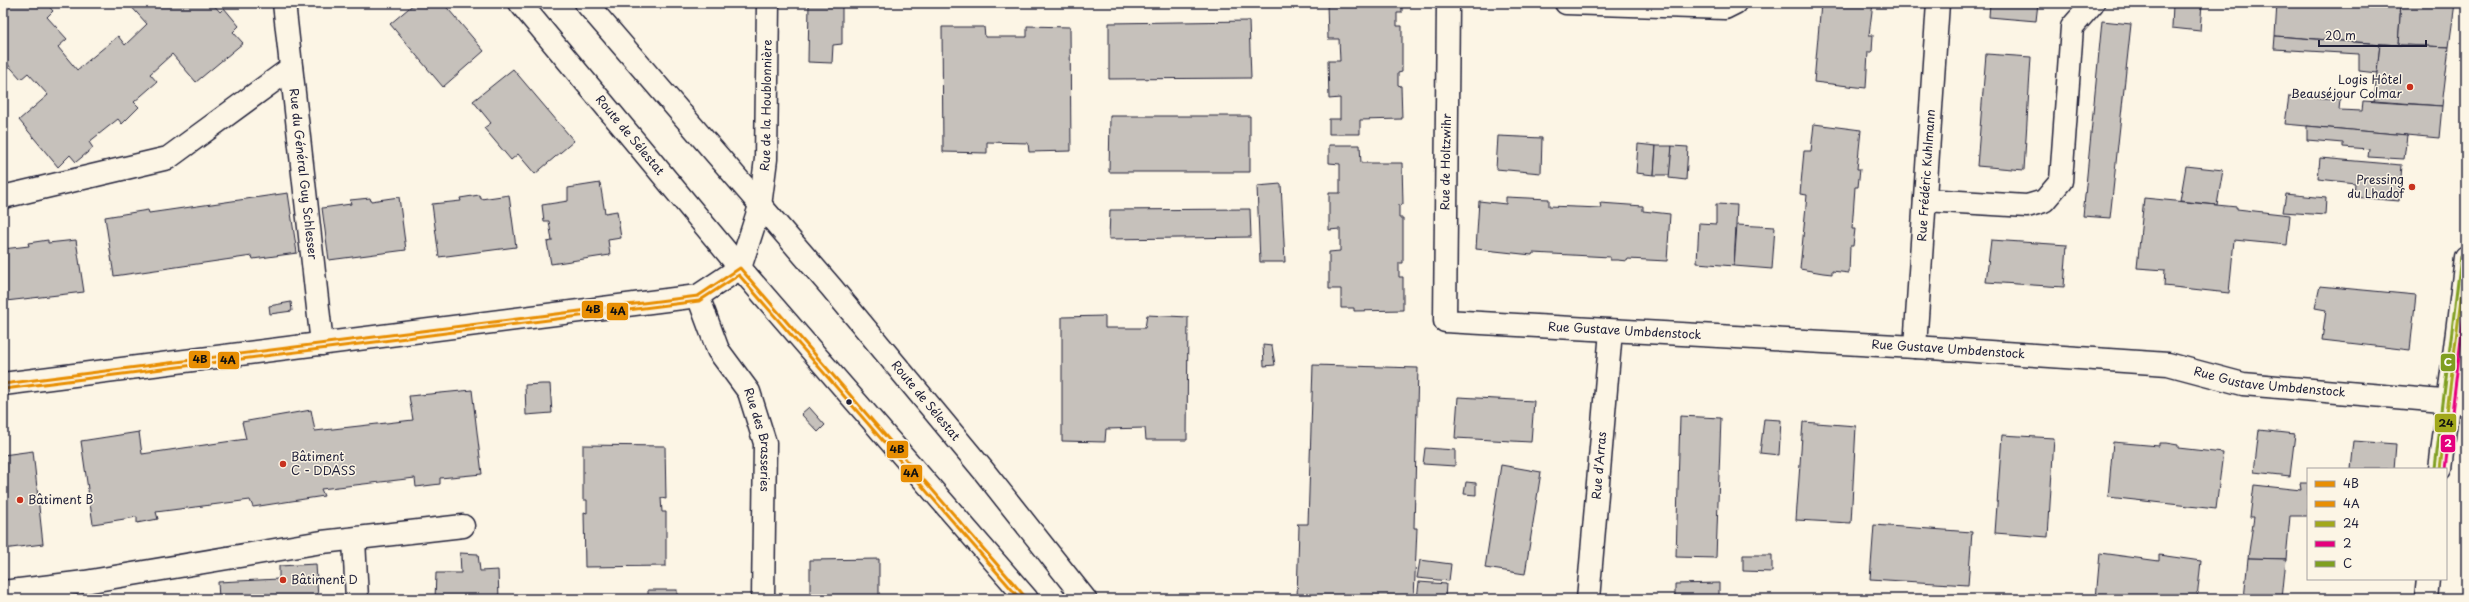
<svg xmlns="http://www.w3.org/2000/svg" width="2469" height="602" viewBox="0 0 2469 602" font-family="'Playpen Sans',sans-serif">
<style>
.building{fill:#c6c1bb;stroke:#22223b}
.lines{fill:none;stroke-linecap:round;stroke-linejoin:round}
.minor-casing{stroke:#22223b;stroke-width:25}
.major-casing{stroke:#22223b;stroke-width:25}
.minor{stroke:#fcf5e5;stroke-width:22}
.major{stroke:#fcf5e5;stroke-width:22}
.bus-1-casing{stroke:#fcf5e5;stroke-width:6}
.bus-2-casing{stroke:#fcf5e5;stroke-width:6}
.bus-3-casing{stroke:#fcf5e5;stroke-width:6}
.bus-4-casing{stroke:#fcf5e5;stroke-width:6}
.bus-5-casing{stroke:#fcf5e5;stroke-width:6}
.bus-1{stroke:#e88e03;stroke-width:3}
.bus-2{stroke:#e88e03;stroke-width:3}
.bus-3{stroke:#a2a81b;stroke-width:3}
.bus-4{stroke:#e5007d;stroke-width:3}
.bus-5{stroke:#7f9f20;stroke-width:3}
.poi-dot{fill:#c8321e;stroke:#fcf5e5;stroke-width:1.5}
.bus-dot{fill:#22223b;stroke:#fcf5e5;stroke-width:1.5}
.labels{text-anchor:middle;stroke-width:3;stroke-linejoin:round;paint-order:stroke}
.poi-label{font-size:12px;fill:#22223b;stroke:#fcf5e5;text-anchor:start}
.street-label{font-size:12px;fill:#22223b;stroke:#fcf5e5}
.line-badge{stroke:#fcf5e5;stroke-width:1.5}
.badge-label{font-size:11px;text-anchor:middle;font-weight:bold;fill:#fff}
.pale-badge-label{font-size:11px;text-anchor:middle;font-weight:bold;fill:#111}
</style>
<rect width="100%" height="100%" fill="#fcf5e5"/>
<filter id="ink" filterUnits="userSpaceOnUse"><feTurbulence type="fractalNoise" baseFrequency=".025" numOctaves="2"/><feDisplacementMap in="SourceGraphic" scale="8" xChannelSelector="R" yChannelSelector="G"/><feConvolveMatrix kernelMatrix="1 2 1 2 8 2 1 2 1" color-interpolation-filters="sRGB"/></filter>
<g filter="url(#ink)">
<g class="building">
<path d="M 3,3 L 46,3 L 53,11 L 47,17 L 67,39 L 58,47 L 77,70 L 118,36 L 125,45 L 147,24 L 128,3 L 212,3 L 220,12 L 224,8 L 239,26 L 233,32 L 243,43 L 196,82 L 172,54 L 150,74 L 157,82 L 134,102 L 139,107 L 122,124 L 118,119 L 89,142 L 93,148 L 76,162 L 70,155 L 58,167 L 19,120 L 48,95 L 28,73 L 21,79 L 3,59 Z"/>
<path d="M 415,3 L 443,3 L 484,51 L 443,87 L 390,24 Z"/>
<path d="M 809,3 L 842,3 L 842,44 L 833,45 L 832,63 L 808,62 Z"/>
<path d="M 1327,3 L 1402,3 L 1402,13 L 1397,13 L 1397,26 L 1402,26 L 1402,72 L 1398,73 L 1398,85 L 1401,86 L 1402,119 L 1360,120 L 1360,134 L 1329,134 L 1329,119 L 1340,119 L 1340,98 L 1329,99 L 1328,61 L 1340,61 L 1339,39 L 1328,39 Z"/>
<path d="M 1821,3 L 1873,3 L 1869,35 L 1873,35 L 1872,52 L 1868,52 L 1866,88 L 1814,82 Z"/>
<path d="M 1990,3 L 2038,3 L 2036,21 L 1989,17 Z"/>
<path d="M 2173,3 L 2202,3 L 2200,31 L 2172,28 Z"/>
<path d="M 2277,3 L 2365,3 L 2365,7 L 2371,7 L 2371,3 L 2401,3 L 2398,45 L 2275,36 Z"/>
<path d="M 2401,3 L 2455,3 L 2449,47 L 2398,45 Z"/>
<path d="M 1249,21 L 1251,78 L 1109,79 L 1109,23 Z"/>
<path d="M 2102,21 L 2131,24 L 2110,218 L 2083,216 Z"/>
<path d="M 1027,26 L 1070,27 L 1071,151 L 1029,152 L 1028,143 L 987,142 L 987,153 L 943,152 L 942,27 L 984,27 L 985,37 L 1027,37 Z"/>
<path d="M 2275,36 L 2380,44 L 2377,73 L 2359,71 L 2359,54 L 2274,49 Z"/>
<path d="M 2380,44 L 2449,47 L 2442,106 L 2374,101 Z"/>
<path d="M 1986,54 L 2031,57 L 2024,170 L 1977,166 Z"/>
<path d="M 513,69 L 574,141 L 535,174 L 518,154 L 511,160 L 484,128 L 491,123 L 473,101 Z"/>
<path d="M 2289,96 L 2340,99 L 2339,110 L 2362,111 L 2363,101 L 2442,106 L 2439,138 L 2285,124 Z"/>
<path d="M 1110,116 L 1250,116 L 1250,172 L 1109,172 Z"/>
<path d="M 1814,124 L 1861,130 L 1857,169 L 1860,169 L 1858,187 L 1855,187 L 1852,229 L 1855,229 L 1853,246 L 1850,246 L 1849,273 L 1832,271 L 1832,274 L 1823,273 L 1800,269 L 1807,195 L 1800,194 L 1804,151 L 1811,151 Z"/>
<path d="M 2307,126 L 2407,135 L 2404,159 L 2368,157 L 2369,149 L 2343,147 L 2343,143 L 2307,140 Z"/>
<path d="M 1498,136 L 1542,138 L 1541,173 L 1496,169 Z"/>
<path d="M 1638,144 L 1656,146 L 1654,175 L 1636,173 Z"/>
<path d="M 1329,145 L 1360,145 L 1361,163 L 1402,163 L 1403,204 L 1399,205 L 1399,218 L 1403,218 L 1403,263 L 1399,263 L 1399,277 L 1403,277 L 1403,310 L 1354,311 L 1354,308 L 1341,308 L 1341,289 L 1329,289 L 1329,252 L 1340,251 L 1340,229 L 1329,230 L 1329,193 L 1340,193 L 1340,164 L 1329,163 Z"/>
<path d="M 1656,146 L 1672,146 L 1670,175 L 1654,175 Z"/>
<path d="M 1672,146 L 1688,147 L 1686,180 L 1669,178 Z"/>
<path d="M 2320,158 L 2402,165 L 2399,201 L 2354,197 L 2355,183 L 2318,179 Z"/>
<path d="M 2186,166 L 2223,170 L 2217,205 L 2180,201 Z"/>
<path d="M 600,183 L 605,213 L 617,211 L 621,238 L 608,240 L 610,255 L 551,264 L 547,242 L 552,241 L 549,221 L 544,221 L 542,205 L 568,201 L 568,188 Z"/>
<path d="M 1281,184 L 1285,262 L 1260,262 L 1257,186 Z"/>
<path d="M 288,193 L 297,253 L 253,259 L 252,256 L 114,276 L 105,217 L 148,210 L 149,213 Z"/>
<path d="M 2286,194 L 2326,198 L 2325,215 L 2283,212 Z"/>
<path d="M 479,195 L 481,199 L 509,195 L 516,247 L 439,257 L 432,204 L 461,201 L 460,198 Z"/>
<path d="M 399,197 L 406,250 L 329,260 L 322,208 L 351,204 L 350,200 L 370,198 L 371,201 Z"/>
<path d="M 1506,197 L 1549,199 L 1549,206 L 1601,208 L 1600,203 L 1643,206 L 1643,211 L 1670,214 L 1667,261 L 1628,259 L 1627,261 L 1617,260 L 1610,260 L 1610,257 L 1533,253 L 1532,255 L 1476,249 L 1479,201 L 1506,204 Z"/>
<path d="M 2144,198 L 2237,207 L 2237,209 L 2290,215 L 2287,245 L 2234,240 L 2229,293 L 2164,286 L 2165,270 L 2137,268 Z"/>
<path d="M 1716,204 L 1737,205 L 1734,266 L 1697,263 L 1699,223 L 1716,224 Z"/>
<path d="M 1250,209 L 1251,237 L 1109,239 L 1110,210 Z"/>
<path d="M 1737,225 L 1775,227 L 1772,269 L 1734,266 Z"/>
<path d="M 48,240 L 48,243 L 76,240 L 84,292 L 6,301 L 3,249 L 29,246 L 28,243 Z"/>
<path d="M 1991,240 L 2067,245 L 2064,287 L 1986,282 Z"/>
<path d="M 2320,286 L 2416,295 L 2410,350 L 2322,340 L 2326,310 L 2315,308 Z"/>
<path d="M 291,302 L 292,311 L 270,314 L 269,306 Z"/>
<path d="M 1147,315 L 1188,317 L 1187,440 L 1146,440 L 1145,428 L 1106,429 L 1105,442 L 1062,441 L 1062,317 L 1105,316 L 1105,328 L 1145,328 Z"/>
<path d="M 1263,345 L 1272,346 L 1275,365 L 1264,366 Z"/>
<path d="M 1313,365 L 1418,368 L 1414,528 L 1417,528 L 1414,599 L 1297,599 L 1299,526 L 1297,524 L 1308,524 Z"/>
<path d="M 542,384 L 550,384 L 552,413 L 526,415 L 525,385 Z"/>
<path d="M 472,390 L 482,474 L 440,478 L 440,484 L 416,487 L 415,478 L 321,489 L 324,496 L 253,507 L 250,500 L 156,512 L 158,519 L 137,523 L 137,517 L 93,524 L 81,441 L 139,432 L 142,454 L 246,439 L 242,422 L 311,410 L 315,431 L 413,420 L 409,396 Z"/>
<path d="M 1458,397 L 1534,401 L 1531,442 L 1455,438 Z"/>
<path d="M 809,407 L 825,425 L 818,432 L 801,414 Z"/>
<path d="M 1680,416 L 1721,418 L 1716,558 L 1676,557 Z"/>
<path d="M 1764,419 L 1781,420 L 1779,455 L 1760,453 Z"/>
<path d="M 1803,422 L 1856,426 L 1851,523 L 1796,520 Z"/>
<path d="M 2259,430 L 2295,434 L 2290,476 L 2254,472 Z"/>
<path d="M 2002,435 L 2054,438 L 2048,537 L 1995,533 Z"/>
<path d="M 2354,441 L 2396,444 L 2394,469 L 2351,469 Z"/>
<path d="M 2113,442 L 2159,446 L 2159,443 L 2166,443 L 2178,445 L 2178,448 L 2223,453 L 2216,509 L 2108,497 Z"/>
<path d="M 583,445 L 665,446 L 666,499 L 661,498 L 662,512 L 666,512 L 666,566 L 585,567 L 584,512 L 587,513 L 587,500 L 583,500 Z"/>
<path d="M 1425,448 L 1455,450 L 1455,466 L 1423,464 Z"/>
<path d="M 33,451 L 43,544 L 3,549 L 3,455 Z"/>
<path d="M 1501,465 L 1541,472 L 1525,574 L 1485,568 Z"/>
<path d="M 1466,482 L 1476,483 L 1476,495 L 1464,494 Z"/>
<path d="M 2300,483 L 2308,483 L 2308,516 L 2290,516 L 2286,559 L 2248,558 L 2254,517 L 2250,517 L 2254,485 L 2301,490 Z"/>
<path d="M 1874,525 L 1972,532 L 1968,585 L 1870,579 Z"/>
<path d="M 460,553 L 478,554 L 480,571 L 498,570 L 499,599 L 435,599 L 436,573 L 461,573 Z"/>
<path d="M 2100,553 L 2159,561 L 2159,555 L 2201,561 L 2197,599 L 2096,599 Z"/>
<path d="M 1743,555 L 1772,555 L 1772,572 L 1743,571 Z"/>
<path d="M 2248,558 L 2286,559 L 2282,599 L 2244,599 Z"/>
<path d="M 879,559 L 879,595 L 885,596 L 885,599 L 810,599 L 810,560 Z"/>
<path d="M 1420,560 L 1451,564 L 1449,581 L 1417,578 Z"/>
<path d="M 316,564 L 318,599 L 219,599 L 218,582 L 279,579 L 279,566 Z"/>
<path d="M 1419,582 L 1446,584 L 1445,599 L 1417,599 Z"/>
<path d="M 1719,583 L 1719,599 L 1675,599 L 1675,584 Z"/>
<rect x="648" y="590" width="29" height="9"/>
</g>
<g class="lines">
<g class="minor-casing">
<g id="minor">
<path id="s1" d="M 284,3 L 322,344"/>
<path id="s2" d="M 1448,3 L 1445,321 L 1915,347 L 2168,364 L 2243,384 L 2466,403"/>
<path d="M 1566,3 L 1725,8 L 1735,3"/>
<path d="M 3,197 L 168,158 L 291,68"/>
<path d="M 1925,200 L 2027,206 L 2044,201 L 2061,181 L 2072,27 L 2093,3"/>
<path id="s3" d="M 760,206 L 766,159 L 768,3"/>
<path id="s4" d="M 698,296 L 718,350 L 749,392 L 765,443 L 763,599"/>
<path id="s5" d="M 1915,347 L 1938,3"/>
<path d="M 3,384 L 698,296 L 740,268"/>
<path d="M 354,539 L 357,599"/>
<path d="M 3,592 L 85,582 L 322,542 L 463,526"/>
<path id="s6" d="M 1588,599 L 1611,331"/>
</g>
</g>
<g class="major-casing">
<g id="major">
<path id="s7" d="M 520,3 L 740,268 L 1027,599"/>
<path id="s8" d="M 586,3 L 831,287 L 983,470 L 1085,599"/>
<path d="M 740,268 L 760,206"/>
<path d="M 2440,469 L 2466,258"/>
<path d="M 2426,599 L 2428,579"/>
</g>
</g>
<use href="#minor" class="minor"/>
<use href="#major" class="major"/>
<g class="bus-1-casing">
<path id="bus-1" d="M 3,384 L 698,296 L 740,268 L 1027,599"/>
</g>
<g class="bus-2-casing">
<path id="bus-2" d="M 4,389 L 699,301 L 739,275 L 1020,599"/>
</g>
<g class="bus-3-casing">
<path id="bus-3" d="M 2440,469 L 2466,258"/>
</g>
<g class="bus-4-casing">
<path id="bus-4" d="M 2445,469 L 2466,299"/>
</g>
<g class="bus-5-casing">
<path id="bus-5" d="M 2435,468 L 2461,257"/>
</g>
<use href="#bus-1" class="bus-1"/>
<use href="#bus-2" class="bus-2"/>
<use href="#bus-3" class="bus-3"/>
<use href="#bus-4" class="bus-4"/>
<use href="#bus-5" class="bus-5"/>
</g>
</g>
<g class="poi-dot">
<circle cx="2410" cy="87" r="4"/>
<circle cx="2412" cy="187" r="4"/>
<circle cx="283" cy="464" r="4"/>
<circle cx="20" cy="500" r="4"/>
<circle cx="283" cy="580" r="4"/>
</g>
<circle class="bus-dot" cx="849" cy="402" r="3.5"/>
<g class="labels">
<g class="poi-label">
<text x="2402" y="84" text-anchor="end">Logis Hôtel<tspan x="2402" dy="14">Beauséjour Colmar</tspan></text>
<text x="2404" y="184" text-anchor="end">Pressing<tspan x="2404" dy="14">du Lhadof</tspan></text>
<text x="291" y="461">Bâtiment<tspan x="291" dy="14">C - DDASS</tspan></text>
<text x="28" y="504">Bâtiment B</text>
<text x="291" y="584">Bâtiment D</text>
</g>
<g class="street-label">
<text dy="4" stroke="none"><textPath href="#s3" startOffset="101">Rue de la Houblonnière</textPath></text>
<text dy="4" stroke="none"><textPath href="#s7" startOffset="172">Route de Sélestat</textPath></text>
<text transform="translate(1446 162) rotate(-89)" y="4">Rue de Holtzwihr</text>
<text dy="4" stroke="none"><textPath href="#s1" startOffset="172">Rue du Général Guy Schlesser</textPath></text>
<text dy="4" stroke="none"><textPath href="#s5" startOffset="172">Rue Frédéric Kuhlmann</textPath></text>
<text dy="4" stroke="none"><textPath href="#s2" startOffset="498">Rue Gustave Umbdenstock</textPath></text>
<text dy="4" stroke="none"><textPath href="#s2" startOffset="822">Rue Gustave Umbdenstock</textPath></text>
<text dy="4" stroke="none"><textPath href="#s2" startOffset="1146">Rue Gustave Umbdenstock</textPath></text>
<text dy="4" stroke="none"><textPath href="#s8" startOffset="523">Route de Sélestat</textPath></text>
<text dy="4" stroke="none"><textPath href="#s4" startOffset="159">Rue des Brasseries</textPath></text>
<text dy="4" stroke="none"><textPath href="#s6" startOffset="134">Rue d'Arras</textPath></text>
</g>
</g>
<g class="line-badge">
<rect x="581" y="300" width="23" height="19" rx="4" fill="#e88e03"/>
<rect x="606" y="302" width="23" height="19" rx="4" fill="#e88e03"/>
<rect x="188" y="350" width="23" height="19" rx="4" fill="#e88e03"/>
<rect x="217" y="351" width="23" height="19" rx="4" fill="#e88e03"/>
<rect x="2440" y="353" width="16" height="19" rx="4" fill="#7f9f20"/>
<rect x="2434" y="413" width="23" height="20" rx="4" fill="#a2a81b"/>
<rect x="2440" y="434" width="16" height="19" rx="4" fill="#e5007d"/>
<rect x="886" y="440" width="23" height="19" rx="4" fill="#e88e03"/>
<rect x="900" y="464" width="23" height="19" rx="4" fill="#e88e03"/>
</g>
<g class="badge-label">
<text x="2448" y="366">C</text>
<text x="2448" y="447">2</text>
</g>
<g class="pale-badge-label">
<text x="593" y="313">4B</text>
<text x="618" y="315">4A</text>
<text x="200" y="363">4B</text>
<text x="228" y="364">4A</text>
<text x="2446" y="427">24</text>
<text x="897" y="453">4B</text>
<text x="911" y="477">4A</text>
</g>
<rect width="2469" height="602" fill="none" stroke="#fcf5e5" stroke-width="16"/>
<rect x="8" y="8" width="2453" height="586" fill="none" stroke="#22223b" stroke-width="1.5" filter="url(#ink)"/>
<rect x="2307" y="468" width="140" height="112" fill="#fcf5e5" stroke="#a5a1a1"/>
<rect x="2315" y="481" width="20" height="6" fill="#e88e03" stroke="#a5a1a1"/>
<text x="2343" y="488" font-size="12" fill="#22223b">4B</text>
<rect x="2315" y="501" width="20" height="6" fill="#e88e03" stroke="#a5a1a1"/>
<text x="2343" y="508" font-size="12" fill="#22223b">4A</text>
<rect x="2315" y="521" width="20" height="6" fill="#a2a81b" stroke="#a5a1a1"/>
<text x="2343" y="528" font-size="12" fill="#22223b">24</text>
<rect x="2315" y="541" width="20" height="6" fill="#e5007d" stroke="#a5a1a1"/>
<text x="2343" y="548" font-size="12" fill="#22223b">2</text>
<rect x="2315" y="561" width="20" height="6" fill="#7f9f20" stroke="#a5a1a1"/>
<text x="2343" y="568" font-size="12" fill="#22223b">C</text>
<path d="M2319 40v6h107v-6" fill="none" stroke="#22223b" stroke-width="2"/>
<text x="2325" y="40" font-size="12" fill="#22223b" stroke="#fcf5e5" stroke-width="3" paint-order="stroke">20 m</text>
</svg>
